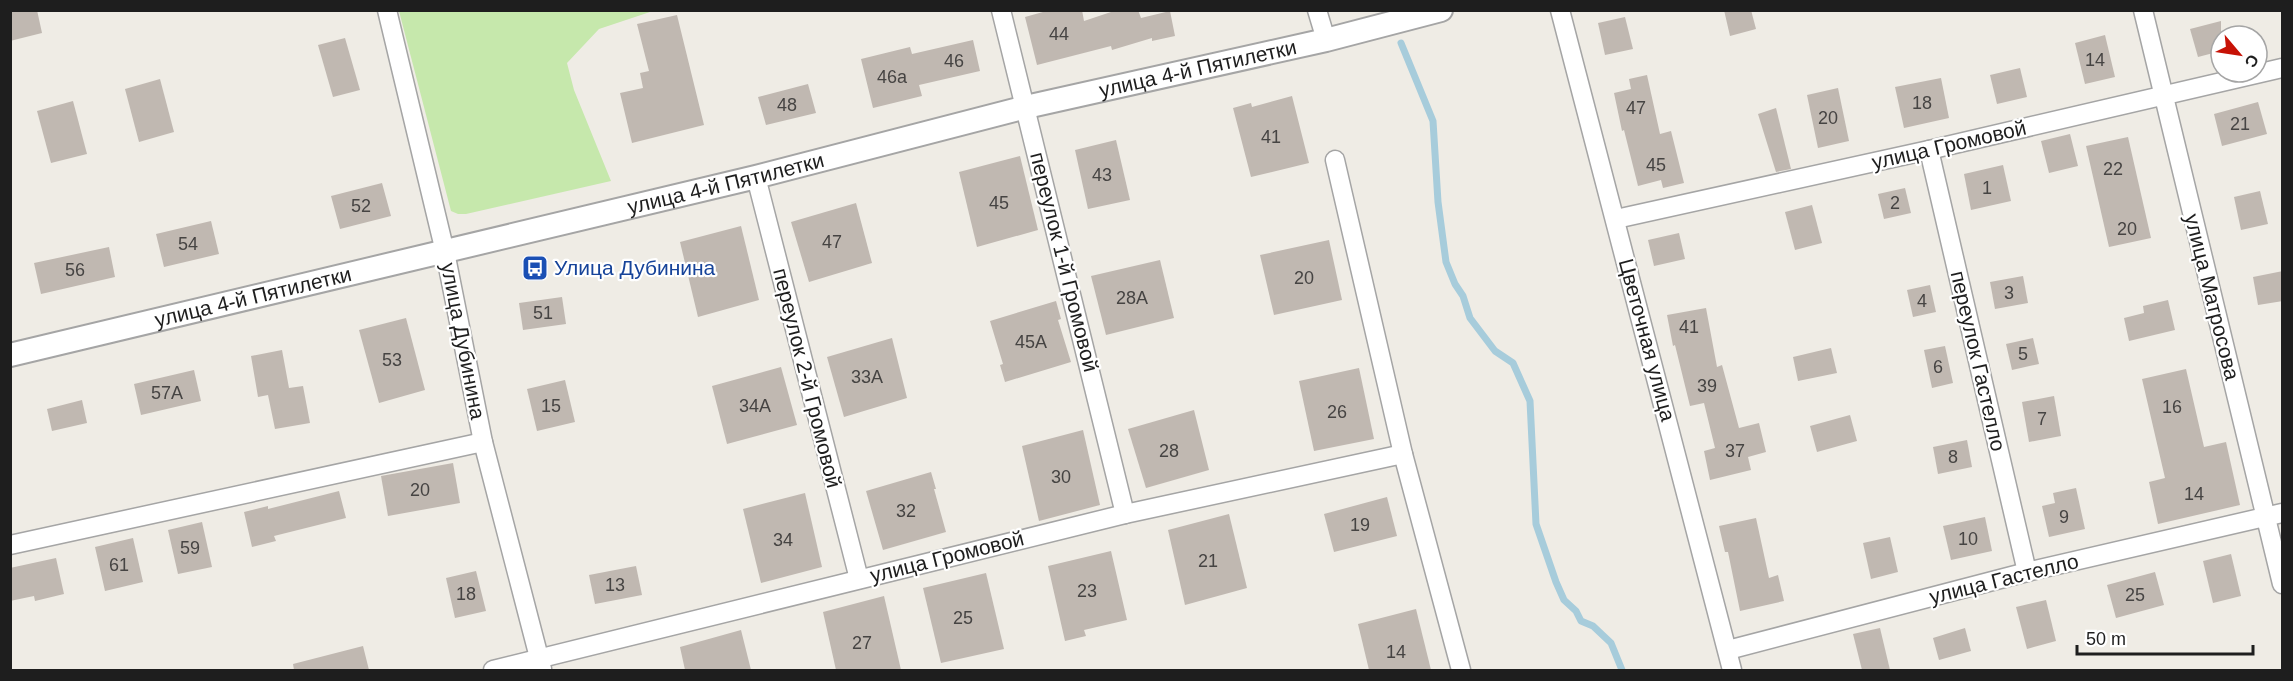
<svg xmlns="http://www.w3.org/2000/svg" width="2293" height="681" viewBox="0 0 2293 681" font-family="Arial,sans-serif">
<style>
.grass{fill:#c6e8ac}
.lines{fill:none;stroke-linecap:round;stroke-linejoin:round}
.stream{stroke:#a7ccdb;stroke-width:7}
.building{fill:#c0b8b1}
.minor-casing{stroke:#a5a5a5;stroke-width:21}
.tertiary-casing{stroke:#a5a5a5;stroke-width:26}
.minor{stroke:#fff;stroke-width:18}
.tertiary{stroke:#fff;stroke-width:22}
.labels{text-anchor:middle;stroke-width:4.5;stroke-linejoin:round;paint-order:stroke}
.number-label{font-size:18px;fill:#464443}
.street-label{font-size:21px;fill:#1e1e1e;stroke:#fff}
.transit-label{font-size:21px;fill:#164399;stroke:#fff;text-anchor:start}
</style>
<rect width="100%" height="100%" fill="#efece5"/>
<path class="grass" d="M 399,11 L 653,11 L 599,29 L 567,63 L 574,90 L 611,181 L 466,214 L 458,214 L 451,211 Z"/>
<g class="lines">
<path class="stream" d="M 1401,43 L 1433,121 L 1438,202 L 1446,262 L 1455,284 L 1463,296 L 1470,318 L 1495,351 L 1513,363 L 1530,401 L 1536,524 L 1556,582 L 1564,600 L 1576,611 L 1581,621 L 1593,626 L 1611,643 L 1622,670"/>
</g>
<g class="building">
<path d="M 10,10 L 37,10 L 42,33 L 10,41 Z"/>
<path d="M 1050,10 L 1082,10 L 1084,21 L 1117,10 L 1138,10 L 1141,18 L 1170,11 L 1175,36 L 1152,41 L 1152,38 L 1112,50 L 1111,46 L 1037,65 L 1025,17 Z"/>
<path d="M 1724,10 L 1751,10 L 1756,29 L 1730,36 Z"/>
<path d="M 677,15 L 704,125 L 632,143 L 620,93 L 643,88 L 640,73 L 649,71 L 637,24 Z"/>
<path d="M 1625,17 L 1633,49 L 1605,55 L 1598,23 Z"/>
<path d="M 2221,21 L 2221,51 L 2198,57 L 2190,29 Z"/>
<path d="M 2105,35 L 2115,77 L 2085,84 L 2075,43 Z"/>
<path d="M 345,38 L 360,90 L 333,97 L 318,45 Z"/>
<path d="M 973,40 L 980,71 L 919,85 L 922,96 L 873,108 L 861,59 L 910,47 L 912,54 Z"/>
<path d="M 2020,68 L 2027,97 L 1997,104 L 1990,75 Z"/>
<path d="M 1647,75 L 1660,134 L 1671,131 L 1684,183 L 1663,188 L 1661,180 L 1638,186 L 1624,130 L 1622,131 L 1614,93 L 1631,89 L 1629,79 Z"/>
<path d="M 1941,78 L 1949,118 L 1904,128 L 1895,87 Z"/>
<path d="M 160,79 L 174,132 L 139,142 L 125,89 Z"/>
<path d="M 808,84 L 816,113 L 766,125 L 758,97 Z"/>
<path d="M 1838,88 L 1849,141 L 1818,148 L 1807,95 Z"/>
<path d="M 1292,96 L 1309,163 L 1251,177 L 1233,108 L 1251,103 L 1252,107 Z"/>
<path d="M 73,101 L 87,154 L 51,163 L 37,111 Z"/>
<path d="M 2258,102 L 2267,134 L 2222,146 L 2214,114 Z"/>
<path d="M 1776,108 L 1791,169 L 1776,172 L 1758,114 Z"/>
<path d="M 2070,134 L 2078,166 L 2049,173 L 2041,141 Z"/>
<path d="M 2128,137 L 2151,238 L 2109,247 L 2086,146 Z"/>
<path d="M 1116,140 L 1130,200 L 1088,209 L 1075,150 Z"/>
<path d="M 1020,156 L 1038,230 L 977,247 L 959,172 Z"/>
<path d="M 2003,165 L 2011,201 L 1971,210 L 1964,174 Z"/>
<path d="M 382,183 L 391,216 L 340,229 L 331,196 Z"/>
<path d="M 1905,188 L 1911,213 L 1884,219 L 1878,194 Z"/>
<path d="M 2260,191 L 2268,224 L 2241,230 L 2234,197 Z"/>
<path d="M 856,203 L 872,263 L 809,282 L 791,222 Z"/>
<path d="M 1812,205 L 1822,243 L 1795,250 L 1785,212 Z"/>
<path d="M 211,221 L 219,254 L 164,267 L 156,234 Z"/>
<path d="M 741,226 L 759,300 L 698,317 L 680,242 Z"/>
<path d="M 1679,233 L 1685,259 L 1654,266 L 1648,240 Z"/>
<path d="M 1329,240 L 1342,300 L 1274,315 L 1260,255 Z"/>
<path d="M 109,247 L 115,277 L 41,294 L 34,263 Z"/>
<path d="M 1160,260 L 1174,318 L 1106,335 L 1091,276 Z"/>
<path d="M 2283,271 L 2283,301 L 2258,305 L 2253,277 Z"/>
<path d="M 2023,276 L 2028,303 L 1995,309 L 1990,282 Z"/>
<path d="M 1930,285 L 1936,312 L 1913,317 L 1907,290 Z"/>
<path d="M 562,297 L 566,324 L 523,330 L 519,303 Z"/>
<path d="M 2168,300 L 2175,330 L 2129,341 L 2124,318 L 2144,313 L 2143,306 Z"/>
<path d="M 1056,301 L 1061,319 L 1058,320 L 1071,362 L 1005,382 L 1000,365 L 1003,364 L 990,321 Z"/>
<path d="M 1706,308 L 1717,367 L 1722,365 L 1739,428 L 1759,423 L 1766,452 L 1748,457 L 1751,470 L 1710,480 L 1704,451 L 1715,448 L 1704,403 L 1690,406 L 1675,345 L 1673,346 L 1667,315 Z"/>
<path d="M 406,318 L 425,390 L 379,403 L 359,330 Z"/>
<path d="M 892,338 L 907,398 L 844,417 L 827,357 Z"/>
<path d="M 2033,338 L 2039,364 L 2012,370 L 2006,344 Z"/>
<path d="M 1945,346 L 1953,383 L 1932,388 L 1924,350 Z"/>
<path d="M 1831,348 L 1837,373 L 1798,381 L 1793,357 Z"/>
<path d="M 282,350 L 289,388 L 303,386 L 310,423 L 275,429 L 268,395 L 258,397 L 251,356 Z"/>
<path d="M 781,367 L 797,425 L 727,444 L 712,386 Z"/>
<path d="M 1359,368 L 1374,439 L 1314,451 L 1299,381 Z"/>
<path d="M 2186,369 L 2204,447 L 2226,442 L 2240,505 L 2158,524 L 2149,482 L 2165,478 L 2142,379 Z"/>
<path d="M 194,370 L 201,401 L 141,415 L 134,384 Z"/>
<path d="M 565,380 L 575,422 L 537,431 L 527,389 Z"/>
<path d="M 2054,396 L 2061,436 L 2029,442 L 2022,402 Z"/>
<path d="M 82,400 L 87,423 L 52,431 L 47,409 Z"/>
<path d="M 1194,410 L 1209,470 L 1146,488 L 1128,429 Z"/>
<path d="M 1850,415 L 1857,441 L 1817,452 L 1810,426 Z"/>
<path d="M 1083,430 L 1100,505 L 1039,521 L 1022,446 Z"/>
<path d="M 1967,440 L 1972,467 L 1938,474 L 1933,447 Z"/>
<path d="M 453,463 L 460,503 L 388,516 L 381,476 Z"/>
<path d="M 931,472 L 936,489 L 934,489 L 946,532 L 883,550 L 866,491 Z"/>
<path d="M 2076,488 L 2085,529 L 2049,537 L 2042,506 L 2055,503 L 2053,493 Z"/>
<path d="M 339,491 L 346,518 L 274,536 L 276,541 L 252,547 L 244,512 L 268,506 L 268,509 Z"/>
<path d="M 805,493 L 822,567 L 761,583 L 743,509 Z"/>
<path d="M 1387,497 L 1397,536 L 1334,552 L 1324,514 Z"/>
<path d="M 1229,514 L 1247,588 L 1185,605 L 1168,530 Z"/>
<path d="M 1985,517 L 1992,551 L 1951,560 L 1943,526 Z"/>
<path d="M 1756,518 L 1769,578 L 1778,575 L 1784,601 L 1740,611 L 1728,552 L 1725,552 L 1719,526 Z"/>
<path d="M 202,522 L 212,567 L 178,574 L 168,530 Z"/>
<path d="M 1890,537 L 1898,572 L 1871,579 L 1863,543 Z"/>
<path d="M 133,538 L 143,582 L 105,591 L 95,547 Z"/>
<path d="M 1111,551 L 1127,620 L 1084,630 L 1086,636 L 1065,641 L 1048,566 Z"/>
<path d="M 2231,554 L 2241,596 L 2213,603 L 2203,561 Z"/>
<path d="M 56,558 L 64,594 L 35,601 L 34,596 L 10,601 L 10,568 Z"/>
<path d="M 636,566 L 642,595 L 595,604 L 589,575 Z"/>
<path d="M 476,571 L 486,611 L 455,618 L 446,578 Z"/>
<path d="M 2155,572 L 2164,605 L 2116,618 L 2107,585 Z"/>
<path d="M 986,573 L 1004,649 L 941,663 L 923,588 Z"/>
<path d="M 884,596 L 901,670 L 836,670 L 823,612 Z"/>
<path d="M 2046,600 L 2056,641 L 2027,649 L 2016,607 Z"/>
<path d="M 1416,609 L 1431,670 L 1369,670 L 1358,624 Z"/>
<path d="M 1880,628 L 1890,670 L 1862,670 L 1853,634 Z"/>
<path d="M 1965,628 L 1971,651 L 1939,660 L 1933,638 Z"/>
<path d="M 741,630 L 751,670 L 685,670 L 680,647 Z"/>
<path d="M 363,646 L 369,670 L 294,670 L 293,664 Z"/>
</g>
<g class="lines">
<g class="minor-casing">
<g id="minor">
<path d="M 387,10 L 445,252 L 483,442 L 542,669"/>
<path d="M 1001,10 L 1125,514"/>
<path d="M 1317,10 L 1326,40"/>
<path d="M 1560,10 L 1732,670"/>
<path d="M 2143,10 L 2282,584"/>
<path d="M 1929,150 L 2027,572"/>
<path d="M 1335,160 L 1403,454 L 1461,670"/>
<path d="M 756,177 L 859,579"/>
<path d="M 1616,219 L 1929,150 L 2282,68"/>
<path d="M 10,545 L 483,442"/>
<path d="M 1728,650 L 2027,572 L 2282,513"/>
<path d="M 493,670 L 1125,514 L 1403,454"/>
</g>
</g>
<g class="tertiary-casing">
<g id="tertiary">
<path id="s1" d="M 10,355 L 756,177 L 1026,107 L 1326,40 L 1441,10"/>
</g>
</g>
<use href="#minor" class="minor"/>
<use href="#tertiary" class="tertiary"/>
</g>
<defs>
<g id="bus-square" transform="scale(1.35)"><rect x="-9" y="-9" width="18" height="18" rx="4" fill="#1a4fb4" stroke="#fff"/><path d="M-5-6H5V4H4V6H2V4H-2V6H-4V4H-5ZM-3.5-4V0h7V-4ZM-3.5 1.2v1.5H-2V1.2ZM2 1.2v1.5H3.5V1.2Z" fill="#fff"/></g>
</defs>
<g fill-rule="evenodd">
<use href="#bus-square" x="535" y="268"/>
</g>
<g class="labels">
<g class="number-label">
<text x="1059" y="40">44</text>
<text x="2095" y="66">14</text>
<text x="954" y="67">46</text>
<text x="892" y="83">46а</text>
<text x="1922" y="109">18</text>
<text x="787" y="111">48</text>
<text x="1636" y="114">47</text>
<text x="1828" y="124">20</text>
<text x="2240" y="130">21</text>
<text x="1271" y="143">41</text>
<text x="1656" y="171">45</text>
<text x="2113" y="175">22</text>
<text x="1102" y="181">43</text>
<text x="1987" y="194">1</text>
<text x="999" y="209">45</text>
<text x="1895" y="209">2</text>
<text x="361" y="212">52</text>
<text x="2127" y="235">20</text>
<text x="832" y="248">47</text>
<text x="188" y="250">54</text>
<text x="75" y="276">56</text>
<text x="1304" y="284">20</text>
<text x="2009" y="299">3</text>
<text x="1132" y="304">28А</text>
<text x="1922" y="307">4</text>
<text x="543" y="319">51</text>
<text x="1689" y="333">41</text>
<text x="1031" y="348">45А</text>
<text x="2023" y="360">5</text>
<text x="392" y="366">53</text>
<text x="1938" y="373">6</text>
<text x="867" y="383">33А</text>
<text x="1707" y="392">39</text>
<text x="167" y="399">57А</text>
<text x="551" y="412">15</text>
<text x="755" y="412">34А</text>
<text x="2172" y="413">16</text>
<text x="1337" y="418">26</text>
<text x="2042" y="425">7</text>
<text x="1169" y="457">28</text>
<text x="1735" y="457">37</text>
<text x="1953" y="463">8</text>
<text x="1061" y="483">30</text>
<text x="420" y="496">20</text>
<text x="2194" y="500">14</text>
<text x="906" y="517">32</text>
<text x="2064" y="523">9</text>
<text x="1360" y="531">19</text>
<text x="1968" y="545">10</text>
<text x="783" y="546">34</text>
<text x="190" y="554">59</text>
<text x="1208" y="567">21</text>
<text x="119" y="571">61</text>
<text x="615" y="591">13</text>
<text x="1087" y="597">23</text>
<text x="466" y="600">18</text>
<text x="2135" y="601">25</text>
<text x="963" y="624">25</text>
<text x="862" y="649">27</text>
<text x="1396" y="658">14</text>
</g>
<g class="street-label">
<text dy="7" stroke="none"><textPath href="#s1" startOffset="1222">улица 4-й Пятилетки</textPath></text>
<text transform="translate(1949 145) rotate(-13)" y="7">улица Громовой</text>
<text dy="7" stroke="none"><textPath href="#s1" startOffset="736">улица 4-й Пятилетки</textPath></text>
<text transform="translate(1064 262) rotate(76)" y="7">переулок 1-й Громовой</text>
<text dy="7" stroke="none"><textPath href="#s1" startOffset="250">улица 4-й Пятилетки</textPath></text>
<text transform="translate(2212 297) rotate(76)" y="7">улица Матросова</text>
<text transform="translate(1647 340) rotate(75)" y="7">Цветочная улица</text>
<text transform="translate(463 341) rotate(79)" y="7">улица Дубинина</text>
<text transform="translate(1978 361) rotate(77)" y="7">переулок Гастелло</text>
<text transform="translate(807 378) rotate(76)" y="7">переулок 2-й Громовой</text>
<text transform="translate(947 557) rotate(-14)" y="7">улица Громовой</text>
<text transform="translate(2004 579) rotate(-14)" y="7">улица Гастелло</text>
</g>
<g class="transit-label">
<text x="554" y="275">Улица Дубинина</text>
</g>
</g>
<rect width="2293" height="681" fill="none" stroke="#1e1e1e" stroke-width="24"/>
<g transform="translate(2239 54) rotate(119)"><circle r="28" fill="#ffffff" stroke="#a5a5a5" stroke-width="1.5"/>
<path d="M0-4.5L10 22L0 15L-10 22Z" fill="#c71206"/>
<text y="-9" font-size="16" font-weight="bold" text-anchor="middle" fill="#1e1e1e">С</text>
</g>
<path d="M2077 645v9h176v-9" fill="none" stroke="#1e1e1e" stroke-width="3"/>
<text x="2086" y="645" font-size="18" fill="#1e1e1e" stroke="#ffffff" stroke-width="4.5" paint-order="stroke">50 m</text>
</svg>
